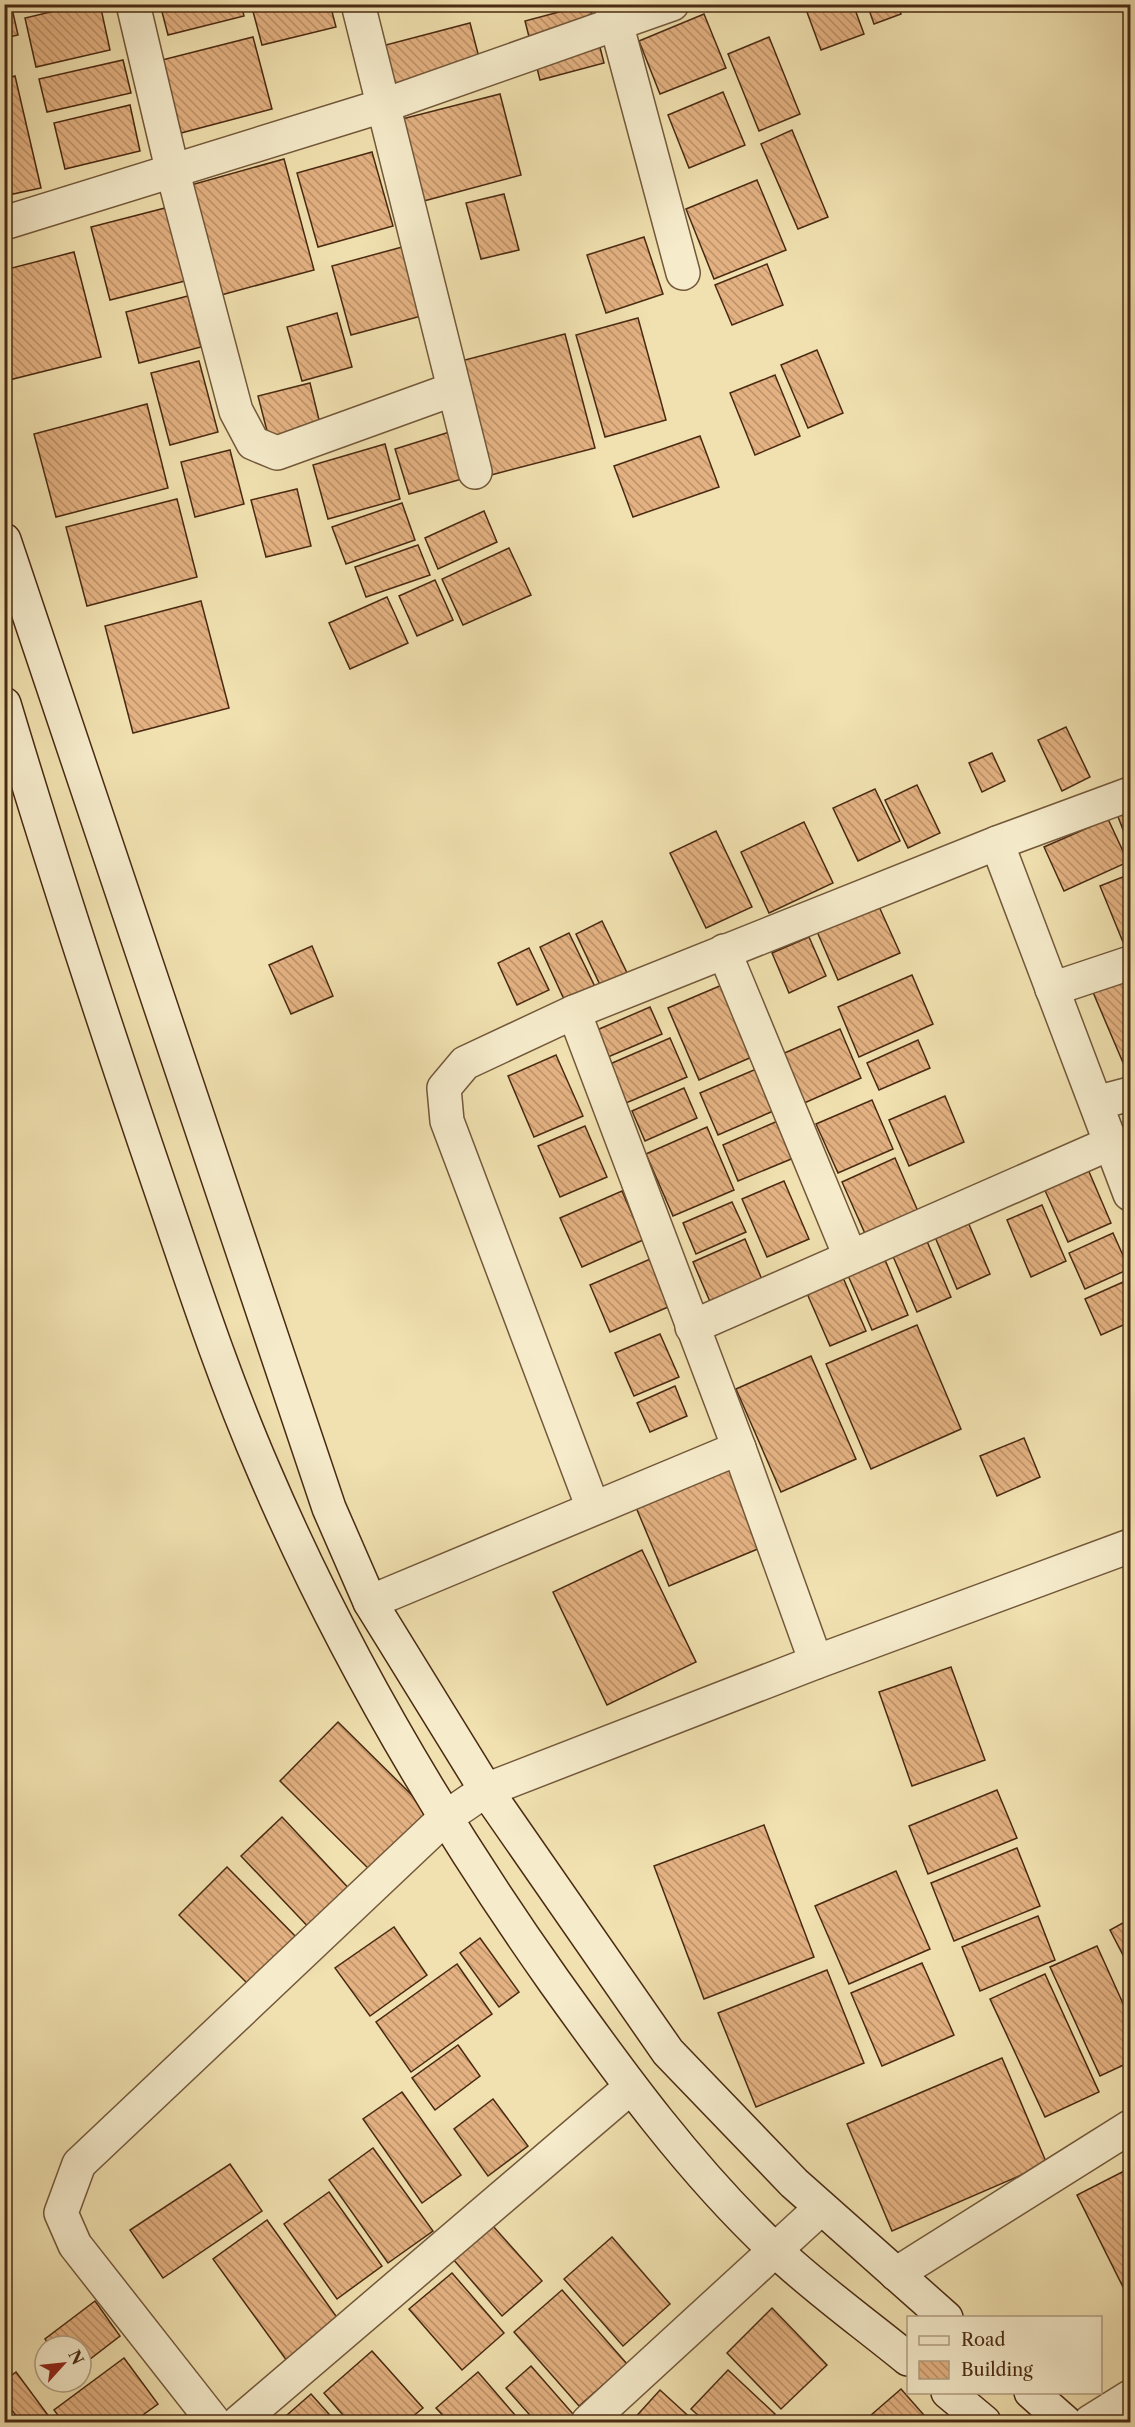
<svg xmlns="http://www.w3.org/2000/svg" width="1135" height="2427" viewBox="0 0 1135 2427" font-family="'Libre Caslon Text',serif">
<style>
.building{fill:url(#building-back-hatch);stroke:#492a12;stroke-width:1.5}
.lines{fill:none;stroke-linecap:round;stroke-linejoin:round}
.minor-casing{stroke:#73583a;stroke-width:36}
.secondary-casing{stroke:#492a12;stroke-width:36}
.minor{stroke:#f6eccc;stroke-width:33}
.secondary{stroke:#f6eccc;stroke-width:33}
</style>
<defs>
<pattern id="building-back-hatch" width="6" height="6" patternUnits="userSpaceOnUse" patternTransform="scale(1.5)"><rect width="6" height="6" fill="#e4b282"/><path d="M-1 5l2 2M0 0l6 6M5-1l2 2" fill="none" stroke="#bb9169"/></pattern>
</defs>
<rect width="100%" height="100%" fill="#f1e1b0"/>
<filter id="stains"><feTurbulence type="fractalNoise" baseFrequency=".00333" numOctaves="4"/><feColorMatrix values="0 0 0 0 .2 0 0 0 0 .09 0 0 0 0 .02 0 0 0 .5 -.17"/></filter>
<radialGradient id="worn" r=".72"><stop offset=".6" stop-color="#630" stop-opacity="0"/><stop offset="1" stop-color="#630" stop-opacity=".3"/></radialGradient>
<g class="building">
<path d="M 4,4 L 11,4 L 18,35 L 4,38 Z"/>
<path d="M 84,4 L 100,4 L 110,50 L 36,67 L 25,18 Z"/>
<path d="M 160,4 L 241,4 L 244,16 L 168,35 Z"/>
<path d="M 251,4 L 330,4 L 336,27 L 262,45 Z"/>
<path d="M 589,4 L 604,63 L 540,80 L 525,21 Z"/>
<path d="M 804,4 L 853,4 L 864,34 L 821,50 Z"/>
<path d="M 867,4 L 898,4 L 901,14 L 874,24 Z"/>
<path d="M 704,14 L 726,68 L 660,94 L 639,41 Z"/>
<path d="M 470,23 L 482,69 L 394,92 L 382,46 Z"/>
<path d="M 253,37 L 272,109 L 181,133 L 162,60 Z"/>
<path d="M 769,37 L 800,114 L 759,131 L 728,54 Z"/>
<path d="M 123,60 L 131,93 L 47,112 L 39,79 Z"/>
<path d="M 15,76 L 41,188 L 4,196 L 4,79 Z"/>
<path d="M 723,92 L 745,145 L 689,168 L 668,115 Z"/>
<path d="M 500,94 L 521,175 L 420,202 L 398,120 Z"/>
<path d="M 130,105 L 140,151 L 65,169 L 54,123 Z"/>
<path d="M 792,130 L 828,217 L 798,229 L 761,144 Z"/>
<path d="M 372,152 L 393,226 L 318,247 L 297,173 Z"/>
<path d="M 284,159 L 314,270 L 221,295 L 191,185 Z"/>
<path d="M 757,180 L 786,250 L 714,279 L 686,209 Z"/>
<path d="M 504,194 L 519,250 L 481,259 L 466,203 Z"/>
<path d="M 169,207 L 189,280 L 110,300 L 91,227 Z"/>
<path d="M 644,237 L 663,294 L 606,313 L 587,255 Z"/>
<path d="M 406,246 L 425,315 L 351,335 L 332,266 Z"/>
<path d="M 74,252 L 101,357 L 9,380 L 4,364 L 4,270 Z"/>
<path d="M 767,264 L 783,305 L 732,325 L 715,285 Z"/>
<path d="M 188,296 L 201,347 L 139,363 L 126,312 Z"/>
<path d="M 337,313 L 352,367 L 302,381 L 287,327 Z"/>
<path d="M 638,318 L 666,420 L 605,437 L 576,335 Z"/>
<path d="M 565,334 L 595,448 L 491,475 L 461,361 Z"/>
<path d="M 817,350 L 843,413 L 808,428 L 781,365 Z"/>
<path d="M 199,361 L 218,432 L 170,445 L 151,373 Z"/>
<path d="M 775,375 L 800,436 L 755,455 L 730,393 Z"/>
<path d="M 310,383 L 325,444 L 274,458 L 258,396 Z"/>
<path d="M 147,404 L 168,488 L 56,517 L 34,434 Z"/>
<path d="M 456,430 L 469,477 L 409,494 L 395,449 Z"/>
<path d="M 700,436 L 719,487 L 633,517 L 614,466 Z"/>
<path d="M 385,444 L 400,499 L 328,519 L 313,465 Z"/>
<path d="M 230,450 L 244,504 L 195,517 L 181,462 Z"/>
<path d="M 297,489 L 311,546 L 266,557 L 251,500 Z"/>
<path d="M 177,499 L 197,577 L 87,606 L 66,527 Z"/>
<path d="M 402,503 L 415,540 L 346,564 L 332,527 Z"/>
<path d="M 484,511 L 497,542 L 438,569 L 425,538 Z"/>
<path d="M 418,545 L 430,575 L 366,597 L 355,567 Z"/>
<path d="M 509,548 L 531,595 L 463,625 L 442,579 Z"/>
<path d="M 435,580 L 453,620 L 417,636 L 399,596 Z"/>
<path d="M 387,597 L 408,643 L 350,669 L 329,623 Z"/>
<path d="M 201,601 L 229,708 L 133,733 L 105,626 Z"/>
<path d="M 1066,727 L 1090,777 L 1062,791 L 1038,740 Z"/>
<path d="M 992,753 L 1005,781 L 982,792 L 969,763 Z"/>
<path d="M 917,785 L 940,833 L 908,848 L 885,800 Z"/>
<path d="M 875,789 L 900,841 L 858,861 L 833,808 Z"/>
<path d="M 1130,807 L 1130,848 L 1117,814 Z"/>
<path d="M 1108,819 L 1128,862 L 1064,891 L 1044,847 Z"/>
<path d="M 804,822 L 833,883 L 769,913 L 741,852 Z"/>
<path d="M 716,831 L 752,907 L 706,928 L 670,853 Z"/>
<path d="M 1130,874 L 1130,944 L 1125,947 L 1100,886 Z"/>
<path d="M 876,900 L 900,953 L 838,980 L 815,927 Z"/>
<path d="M 602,921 L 629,977 L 602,989 L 576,934 Z"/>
<path d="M 569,933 L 598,993 L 568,1008 L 540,947 Z"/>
<path d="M 809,937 L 826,976 L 789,993 L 772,953 Z"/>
<path d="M 312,946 L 333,996 L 291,1014 L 269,965 Z"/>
<path d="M 529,948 L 549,990 L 517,1005 L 498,963 Z"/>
<path d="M 1130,973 L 1130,1062 L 1124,1065 L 1092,990 Z"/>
<path d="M 912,975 L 933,1024 L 859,1057 L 838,1007 Z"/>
<path d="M 729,982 L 761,1053 L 699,1080 L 668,1008 Z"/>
<path d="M 650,1007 L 662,1034 L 608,1057 L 597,1030 Z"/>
<path d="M 840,1029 L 861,1078 L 802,1104 L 780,1055 Z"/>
<path d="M 670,1038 L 687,1077 L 626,1103 L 610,1064 Z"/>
<path d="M 918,1040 L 930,1068 L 879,1090 L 867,1063 Z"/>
<path d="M 556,1055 L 583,1116 L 534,1137 L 508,1076 Z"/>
<path d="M 761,1067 L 778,1109 L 718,1135 L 700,1093 Z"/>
<path d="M 684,1088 L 697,1118 L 645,1141 L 632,1111 Z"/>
<path d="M 945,1096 L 964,1142 L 909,1166 L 889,1120 Z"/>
<path d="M 872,1100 L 893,1149 L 838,1173 L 816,1124 Z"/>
<path d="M 780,1120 L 796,1157 L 738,1181 L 723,1145 Z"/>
<path d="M 585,1126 L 607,1177 L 560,1197 L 538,1146 Z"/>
<path d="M 707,1127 L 734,1190 L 673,1216 L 646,1154 Z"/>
<path d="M 895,1158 L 920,1216 L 867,1238 L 842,1182 Z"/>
<path d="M 1087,1167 L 1111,1223 L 1068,1242 L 1043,1186 Z"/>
<path d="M 784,1181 L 809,1239 L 767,1257 L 742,1199 Z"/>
<path d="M 622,1191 L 643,1240 L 582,1267 L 560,1218 Z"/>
<path d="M 732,1202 L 746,1232 L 696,1254 L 683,1223 Z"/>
<path d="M 1042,1205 L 1066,1261 L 1031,1277 L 1007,1220 Z"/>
<path d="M 965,1215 L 990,1274 L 957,1289 L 932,1230 Z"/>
<path d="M 1113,1233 L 1129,1269 L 1085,1289 L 1069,1253 Z"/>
<path d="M 745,1239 L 763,1282 L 711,1304 L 693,1262 Z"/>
<path d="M 926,1239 L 951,1297 L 917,1312 L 892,1254 Z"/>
<path d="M 883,1255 L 908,1315 L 872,1330 L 846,1271 Z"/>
<path d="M 655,1257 L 675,1304 L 610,1332 L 590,1285 Z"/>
<path d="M 841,1273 L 866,1331 L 830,1346 L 805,1289 Z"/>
<path d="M 1130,1279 L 1130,1322 L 1101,1335 L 1085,1299 Z"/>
<path d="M 917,1325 L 961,1429 L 871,1469 L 826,1364 Z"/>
<path d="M 660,1334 L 679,1377 L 634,1396 L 615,1353 Z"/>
<path d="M 811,1356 L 856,1459 L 781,1492 L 736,1389 Z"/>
<path d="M 675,1386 L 687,1416 L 650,1432 L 637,1403 Z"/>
<path d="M 1024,1438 L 1040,1477 L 997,1496 L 980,1456 Z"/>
<path d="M 731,1465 L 765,1546 L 669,1586 L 635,1505 Z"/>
<path d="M 642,1550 L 696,1662 L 607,1705 L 553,1592 Z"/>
<path d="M 951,1667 L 985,1760 L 912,1786 L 879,1692 Z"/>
<path d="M 338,1722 L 430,1813 L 372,1872 L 280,1781 Z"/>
<path d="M 997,1790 L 1017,1838 L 928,1874 L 909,1826 Z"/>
<path d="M 282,1817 L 355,1895 L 315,1934 L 241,1856 Z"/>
<path d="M 764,1825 L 814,1957 L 704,1999 L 654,1866 Z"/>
<path d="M 1017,1848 L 1040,1906 L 954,1941 L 931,1883 Z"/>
<path d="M 227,1867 L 303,1944 L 256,1992 L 179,1915 Z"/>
<path d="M 896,1871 L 930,1949 L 849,1984 L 815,1906 Z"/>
<path d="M 1038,1916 L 1055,1960 L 980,1991 L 962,1947 Z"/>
<path d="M 1130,1919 L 1130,1954 L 1124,1957 L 1110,1930 Z"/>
<path d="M 394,1927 L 427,1975 L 370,2016 L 335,1968 Z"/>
<path d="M 480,1938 L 519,1992 L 499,2007 L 460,1953 Z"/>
<path d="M 1097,1946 L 1130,2019 L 1130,2062 L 1100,2076 L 1050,1967 Z"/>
<path d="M 922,1963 L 954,2035 L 882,2066 L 851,1993 Z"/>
<path d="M 457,1964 L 492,2014 L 411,2072 L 376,2022 Z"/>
<path d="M 827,1970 L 864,2063 L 756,2107 L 718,2013 Z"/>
<path d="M 1045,1974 L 1099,2092 L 1045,2117 L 990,1999 Z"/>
<path d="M 458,2045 L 480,2076 L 435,2110 L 412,2078 Z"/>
<path d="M 1002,2058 L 1047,2164 L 892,2231 L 847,2124 Z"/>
<path d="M 402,2092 L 461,2175 L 422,2203 L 363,2119 Z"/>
<path d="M 493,2099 L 528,2146 L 488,2176 L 454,2129 Z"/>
<path d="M 373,2148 L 433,2231 L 388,2263 L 329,2180 Z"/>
<path d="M 230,2164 L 262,2211 L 163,2278 L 130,2230 Z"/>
<path d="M 1130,2168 L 1130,2301 L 1077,2195 Z"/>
<path d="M 329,2192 L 382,2266 L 337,2299 L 284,2224 Z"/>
<path d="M 267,2220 L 341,2323 L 287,2361 L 213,2259 Z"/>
<path d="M 492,2225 L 542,2281 L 502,2316 L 453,2259 Z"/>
<path d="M 612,2237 L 670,2304 L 623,2346 L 564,2279 Z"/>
<path d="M 452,2273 L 504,2333 L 462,2370 L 409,2309 Z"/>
<path d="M 562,2290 L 627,2364 L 579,2406 L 514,2332 Z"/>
<path d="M 95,2301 L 120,2336 L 81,2366 L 81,2346 L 50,2346 L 45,2339 Z"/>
<path d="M 772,2308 L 827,2365 L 781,2409 L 727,2353 Z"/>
<path d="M 372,2351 L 423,2408 L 406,2422 L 349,2422 L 324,2393 Z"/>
<path d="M 124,2358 L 158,2404 L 133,2422 L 63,2422 L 54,2410 Z"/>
<path d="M 531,2366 L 580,2422 L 536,2422 L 506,2388 Z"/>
<path d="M 728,2370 L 775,2414 L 767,2422 L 706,2422 L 691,2409 Z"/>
<path d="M 16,2372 L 53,2422 L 21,2422 L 4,2400 L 4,2381 Z"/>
<path d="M 478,2372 L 521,2422 L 449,2422 L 436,2408 Z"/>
<path d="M 901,2389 L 930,2422 L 863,2422 Z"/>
<path d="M 660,2390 L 695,2422 L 631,2422 Z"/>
<path d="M 311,2394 L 336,2422 L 279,2422 Z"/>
</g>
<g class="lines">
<g class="minor-casing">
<g id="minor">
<path d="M 133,4 L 173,173 L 236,411 L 253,443 L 277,453 L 454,389"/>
<path d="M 358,4 L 475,472"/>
<path d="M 611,4 L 683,273"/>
<path d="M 4,223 L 382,106 L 672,4"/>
<path d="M 997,843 L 1130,1194"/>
<path d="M 724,951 L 850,1256"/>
<path d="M 1052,989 L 1130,963"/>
<path d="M 574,1012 L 739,1448"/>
<path d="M 1096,1103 L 1130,1094"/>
<path d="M 692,1327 L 1111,1143"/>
<path d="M 593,1508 L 447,1121 L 444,1088 L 465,1063 L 574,1012 L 997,843 L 1130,794"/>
<path d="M 370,1602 L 739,1448 L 816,1662"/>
<path d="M 896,2274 L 1130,2127"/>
<path d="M 214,2422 L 75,2245 L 61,2213 L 79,2164 L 445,1818 L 486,1790 L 816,1662 L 1130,1546"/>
<path d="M 239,2422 L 631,2087"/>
<path d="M 588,2422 L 821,2208"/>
<path d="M 1090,2422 L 1130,2397"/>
</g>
</g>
<g class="secondary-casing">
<g id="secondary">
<path d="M 4,540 L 329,1508 L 370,1602 L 486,1790 L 668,2052 L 794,2183 L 946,2318"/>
<path d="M 4,704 C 53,867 106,1029 161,1190 C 193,1284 224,1379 264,1471 C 341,1651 441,1821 554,1981 C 621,2075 690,2170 774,2249 C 815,2288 864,2323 908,2359"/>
<path d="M 948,2392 L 984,2422"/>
<path d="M 1031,2392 L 1065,2422"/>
</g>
</g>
<use href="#minor" class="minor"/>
<use href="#secondary" class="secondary"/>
</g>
<rect width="1135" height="2427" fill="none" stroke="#f1e1b0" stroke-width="24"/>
<rect x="6" y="6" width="1123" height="2415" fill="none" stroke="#492a12" stroke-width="3"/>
<rect x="12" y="12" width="1111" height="2403" fill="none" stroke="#492a12" stroke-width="1.5"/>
<rect x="907" y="2316" width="195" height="78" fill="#f6eccc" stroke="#b19e82" stroke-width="1.5"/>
<rect x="919" y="2336" width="30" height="9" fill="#f6eccc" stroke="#b19e82" stroke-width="1.5"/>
<text x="961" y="2346" font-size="18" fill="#492a12">Road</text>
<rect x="919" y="2361" width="30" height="18" fill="url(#building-back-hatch)" stroke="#b19e82" stroke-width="1.5"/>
<text x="961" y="2376" font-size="18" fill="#492a12">Building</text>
<g transform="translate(63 2364) rotate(63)"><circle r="28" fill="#f6eccc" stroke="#b19e82" stroke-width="1.5"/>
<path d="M0-4.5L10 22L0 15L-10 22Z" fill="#8f2418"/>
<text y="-9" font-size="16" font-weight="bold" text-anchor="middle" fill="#492a12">N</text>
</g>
<rect width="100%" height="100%" filter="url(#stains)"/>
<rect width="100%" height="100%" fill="url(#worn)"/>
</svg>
